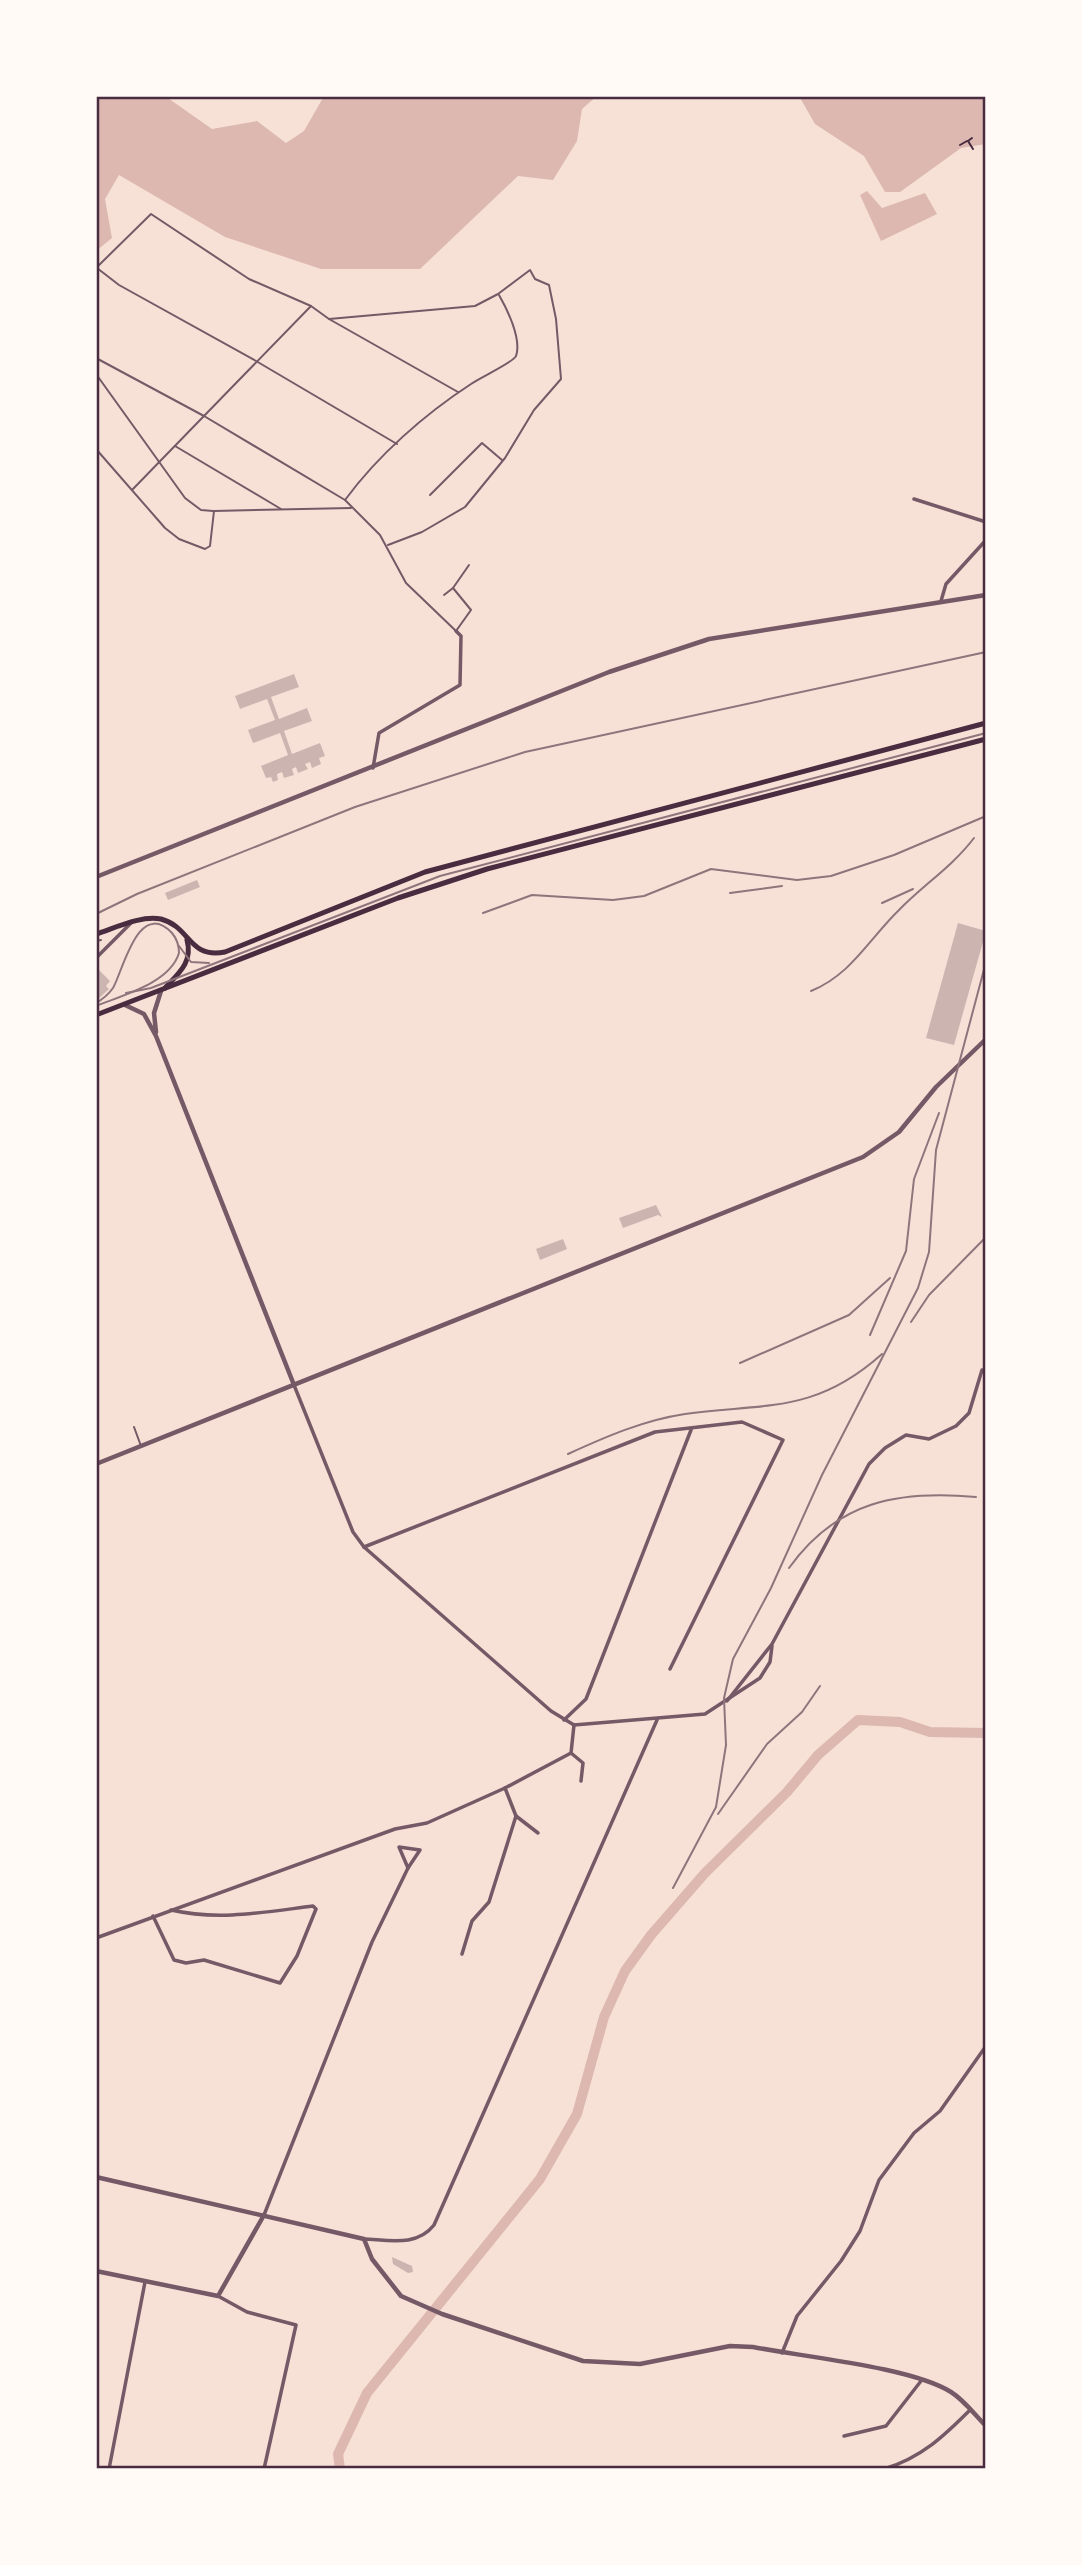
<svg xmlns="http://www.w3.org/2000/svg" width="1082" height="2565" viewBox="0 0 1082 2565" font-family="Montserrat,sans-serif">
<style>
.water{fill:#dcb8b0}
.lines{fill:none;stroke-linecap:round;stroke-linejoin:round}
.river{stroke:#dcb8b0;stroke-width:10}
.building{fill:#ccb4b1}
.path{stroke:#4a2c40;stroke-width:2}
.service{stroke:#755966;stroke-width:2}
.minor{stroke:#755966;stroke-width:3.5}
.tertiary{stroke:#755966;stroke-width:4.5}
.primary{stroke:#4a2c40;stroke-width:5}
.tram{stroke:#8f747c;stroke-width:2}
.rail{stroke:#8f747c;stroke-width:2}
.neatline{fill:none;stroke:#4a2c40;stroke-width:2.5}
</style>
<rect width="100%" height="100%" fill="#f7e1d7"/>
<g class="water">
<path d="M 96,96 L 165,96 L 212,129 L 257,121 L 286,143 L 304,131 L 324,96 L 597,96 L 582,109 L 577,141 L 553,180 L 518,176 L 420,269 L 321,269 L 225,237 L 119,175 L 105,199 L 112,238 L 96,251 Z"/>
<path d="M 799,96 L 986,96 L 986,144 L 961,148 L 900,192 L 885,192 L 864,156 L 815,124 Z"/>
<path d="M 867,191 L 882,208 L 925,193 L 937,214 L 881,241 L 860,195 Z"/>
</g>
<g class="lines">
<path class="river" d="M 340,2469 L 338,2454 L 367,2393 L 540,2179 L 577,2114 L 604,2017 L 625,1971 L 651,1935 L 705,1873 L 787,1792 L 818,1755 L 858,1720 L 900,1722 L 930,1732 L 986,1733"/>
</g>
<g class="building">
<path d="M 294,674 L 299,687 L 271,697 L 279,719 L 307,708 L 312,721 L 284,731 L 292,754 L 320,743 L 325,756 L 319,758 L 321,764 L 312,768 L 310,762 L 305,764 L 308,769 L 298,773 L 296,767 L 292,769 L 294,775 L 284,778 L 282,772 L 277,774 L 278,780 L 273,782 L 271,777 L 266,778 L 261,766 L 288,755 L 280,733 L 253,743 L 248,730 L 275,720 L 267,699 L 240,709 L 235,696 Z"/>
<path d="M 197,880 L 200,887 L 168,900 L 165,893 Z"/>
<path d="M 958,923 L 986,931 L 954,1045 L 926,1038 Z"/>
<path d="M 96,967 L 110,981 L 106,986 L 109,989 L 96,1001 Z"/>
<path d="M 656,1205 L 662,1217 L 658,1215 L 623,1228 L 619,1218 Z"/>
<path d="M 563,1239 L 567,1249 L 540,1260 L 536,1249 Z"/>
<path d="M 392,2257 L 412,2266 L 413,2272 L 408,2273 L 393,2264 Z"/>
</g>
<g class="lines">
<g class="path">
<path d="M 972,138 L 968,141 L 973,149"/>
<path d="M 960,145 L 967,141"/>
</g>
<g class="service">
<path d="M 96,268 L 151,214 L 249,279 L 311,306 L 329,319 L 458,392"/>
<path d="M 97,268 L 119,285 L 256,361 L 397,444"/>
<path d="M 329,319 L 475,306 L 498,294 L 530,270 L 535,279 L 549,285 L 556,319 L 561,379 L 534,410 L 505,458 L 465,507 L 422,532 L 388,545"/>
<path d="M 96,358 L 204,416 L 345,500 L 380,535 L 406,583 L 456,631 L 471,610 L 453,588"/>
<path d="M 96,374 L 185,498 L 201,510 L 213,511"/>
<path d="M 175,446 L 281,509"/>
<path d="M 96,449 L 165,528 L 179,539 L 205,549 L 210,546 L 214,511 L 351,508"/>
<path d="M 132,490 L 311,306"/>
<path d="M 430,495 L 482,443 L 502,460"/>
<path d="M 345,500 C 378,455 425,414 471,384 C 479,378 514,362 516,356 C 522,339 507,309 499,295"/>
<path d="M 444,595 L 453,588 L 469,565"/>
<path d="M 96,941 L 101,940"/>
<path d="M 134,1427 L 141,1446"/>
</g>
<g class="minor">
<path d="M 914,499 L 986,522"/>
<path d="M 941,601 L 946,584 L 986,540"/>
<path d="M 373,768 L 379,733 L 460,685 L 461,636 L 456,631"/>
<path d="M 96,958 L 131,923"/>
<path d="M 294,1385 L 353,1532 L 364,1547 L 551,1711 L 574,1725"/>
<path d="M 364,1547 L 655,1432 L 742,1422 L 783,1440 L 670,1669"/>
<path d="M 727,1701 L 772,1644 L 869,1464 L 885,1448 L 906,1435 L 929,1439 L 956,1426 L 969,1413 L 982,1370"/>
<path d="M 564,1720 L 586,1699 L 691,1430"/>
<path d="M 574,1725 L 705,1714 L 760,1678 L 770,1662 L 772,1646"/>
<path d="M 571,1753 L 583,1763 L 581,1781"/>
<path d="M 516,1816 L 538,1833"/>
<path d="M 399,1847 L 420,1850 L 408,1868 Z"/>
<path d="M 153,1916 L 174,1960 L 186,1963 L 204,1960 L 280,1983 L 297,1956 L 316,1909 L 313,1906 C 265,1912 219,1921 171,1910"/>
<path d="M 96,1938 L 395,1829 L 427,1823 L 505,1788 L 571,1753 L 574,1725"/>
<path d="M 462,1954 L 472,1921 L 489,1902 L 516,1816 L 505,1788"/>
<path d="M 264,2215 L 372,1942 L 408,1868"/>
<path d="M 364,2239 C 389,2240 417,2247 434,2225 L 657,1720"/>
<path d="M 218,2296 L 247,2312 L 296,2325 L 264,2469"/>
<path d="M 782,2353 L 797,2316 L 841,2261 L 860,2231 L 879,2180 L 914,2133 L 940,2111 L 986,2046"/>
<path d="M 844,2436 L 886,2426 L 921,2381"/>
<path d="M 109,2469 L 145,2282"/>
<path d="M 884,2469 C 921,2458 944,2436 970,2410"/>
</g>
<g class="tertiary">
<path d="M 96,877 L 609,672 L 709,639 L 986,595"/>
<path d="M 125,1005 L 144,1014 L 156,1036 L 294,1385"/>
<path d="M 156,1032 L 154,1013 L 161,991"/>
<path d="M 96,1464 L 863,1157 L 899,1132 L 936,1087 L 986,1039"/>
<path d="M 96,2177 L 364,2239 L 372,2259 L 401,2296 L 442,2314 L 583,2361 L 640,2364 L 730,2346 L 753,2347 C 804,2357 911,2367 951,2392 C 964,2400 975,2415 986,2426"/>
<path d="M 96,2271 L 218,2296 L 264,2215"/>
</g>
<g class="primary">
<path d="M 96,934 C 115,928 141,915 161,919 C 191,927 188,959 225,952 L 425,872 L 986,723"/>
<path d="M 165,988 C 179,973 193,962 187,940"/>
<path d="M 96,1015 L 398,898 L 487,869 L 986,739"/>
</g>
<g class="tram">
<path d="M 179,946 L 191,962 L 209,963"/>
<path d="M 126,993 L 151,988 L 440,876 L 986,733"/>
<path d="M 96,1003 C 103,999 108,995 113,988 C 123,971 138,898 172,933 C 177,939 179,946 179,953 C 170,983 123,995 96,1006"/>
</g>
<g class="rail">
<path d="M 730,893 L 782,886"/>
<path d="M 882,903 L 913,889"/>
<path d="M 483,913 L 532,895 L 613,900 L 644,896 L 711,869 L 797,880 L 831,876 L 894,855 L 986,816"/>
<path d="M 96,914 L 137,894 L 355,807 L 525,752 L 986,652"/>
<path d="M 811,991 C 851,975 869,939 899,910 C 923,885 952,867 974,838"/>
<path d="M 911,1322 L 929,1295 L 986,1237"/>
<path d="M 870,1335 L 906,1251 L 914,1179 L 939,1113"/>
<path d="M 740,1363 L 849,1315 L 890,1278"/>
<path d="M 568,1454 C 605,1437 644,1420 685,1414 C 766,1403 815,1414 882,1354"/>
<path d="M 789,1568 C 837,1501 898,1490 976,1497"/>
<path d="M 718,1814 L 767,1744 L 802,1712 L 820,1686"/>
<path d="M 673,1888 L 716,1807 L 726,1745 L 724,1698 L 733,1659 L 771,1588 L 822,1475 L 918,1288 L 929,1252 L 936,1150 L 986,962"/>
</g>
</g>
<rect width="1082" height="2565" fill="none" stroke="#fffaf5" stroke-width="196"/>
<rect x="98" y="98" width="886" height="2369" class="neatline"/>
</svg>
